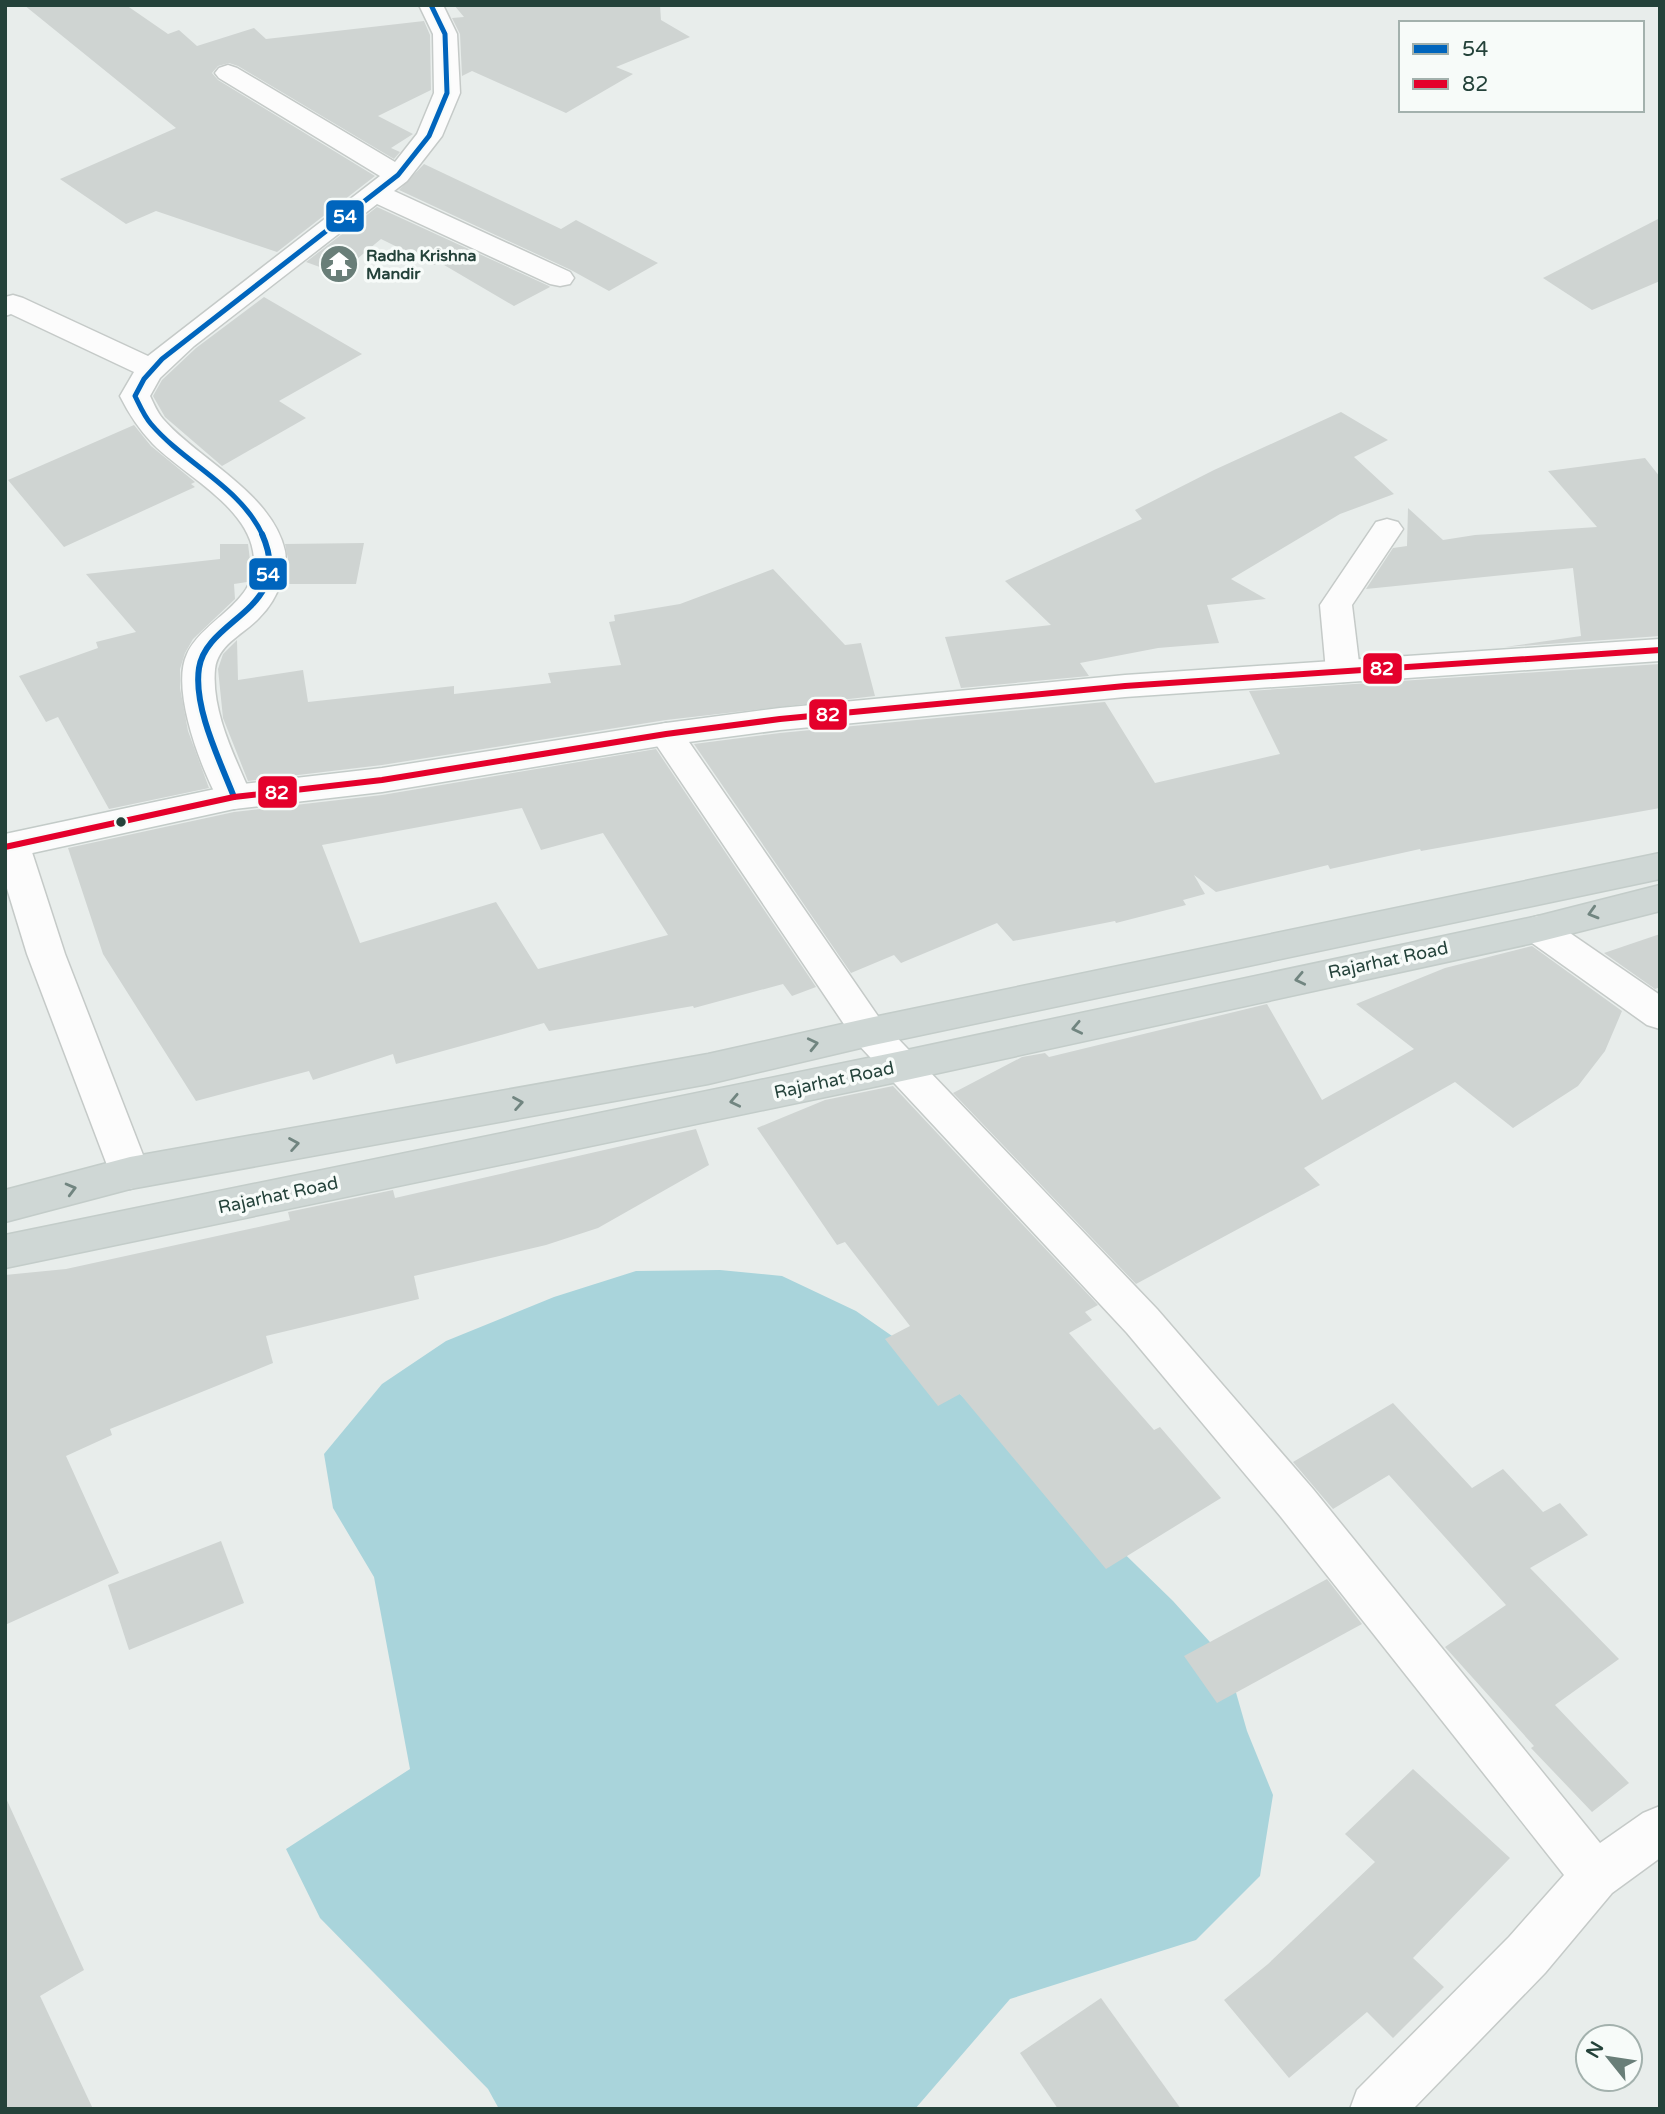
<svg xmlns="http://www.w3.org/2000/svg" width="1665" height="2114" viewBox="0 0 1665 2114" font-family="'Varela Round',sans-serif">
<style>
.water{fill:#a9d4db}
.building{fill:#cfd4d2;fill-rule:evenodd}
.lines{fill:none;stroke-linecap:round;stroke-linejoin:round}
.street-casing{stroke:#c5cac8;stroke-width:3}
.secondary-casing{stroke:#c3cbc8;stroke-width:3}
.primary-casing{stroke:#c3ccc9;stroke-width:3}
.street{fill:#fcfcfc;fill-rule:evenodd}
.secondary{fill:#fcfcfc;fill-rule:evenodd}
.primary{fill:#cfd7d5;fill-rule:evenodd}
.bus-1-far1-casing{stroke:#f7fbf9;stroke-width:9}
.bus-1-casing{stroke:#f7fbf9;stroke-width:11}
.bus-2-casing{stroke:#f7fbf9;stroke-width:11}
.bus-1-far1{stroke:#0065bd;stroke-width:5}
.bus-1{stroke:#0065bd;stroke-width:6}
.bus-2{stroke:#e4002b;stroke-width:6}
.oneway{stroke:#718580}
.bus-dot{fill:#24423a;stroke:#f7fbf9;stroke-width:2.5}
.labels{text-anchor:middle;stroke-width:7;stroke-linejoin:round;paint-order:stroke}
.far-poi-label{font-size:16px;font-weight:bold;fill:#24423a;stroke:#f7fbf9;text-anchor:start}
.street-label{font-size:18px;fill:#24423a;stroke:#f7fbf9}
.line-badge{stroke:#f7fbf9;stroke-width:2.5}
.badge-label{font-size:19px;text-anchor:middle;font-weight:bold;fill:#fff}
</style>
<rect width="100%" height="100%" fill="#e8edeb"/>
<path class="water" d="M 720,1270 L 782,1276 L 856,1311 L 921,1356 L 1173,1601 L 1227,1661 L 1247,1731 L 1273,1795 L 1260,1876 L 1196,1940 L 1010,1999 L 915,2109 L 499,2109 L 488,2089 L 320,1918 L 286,1849 L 410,1769 L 374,1577 L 333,1508 L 324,1454 L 382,1384 L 446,1341 L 554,1297 L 636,1271 Z"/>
<g class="building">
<path d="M 24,5 L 126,5 L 168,34 L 179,30 L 197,46 L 254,28 L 266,39 L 424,21 L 430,35 L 431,90 L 378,116 L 413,134 L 391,148 L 400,152 L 394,159 L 238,66 L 229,63 L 218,66 L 212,73 L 218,80 L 375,176 L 277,252 L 156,211 L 126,224 L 60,179 L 176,128 Z"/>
<path d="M 454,5 L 660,5 L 661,20 L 690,37 L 616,67 L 633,74 L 566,113 L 472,71 L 462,76 L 460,34 L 452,18 L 464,17 Z"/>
<path d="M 424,164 L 561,229 L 576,220 L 658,263 L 609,291 L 571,270 L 399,190 Z"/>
<path d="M 377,207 L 549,286 L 550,287 L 514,306 L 439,262 L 434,265 L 381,239 L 339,274 L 306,262 Z"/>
<path d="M 1660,218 L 1660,281 L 1592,310 L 1543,278 Z"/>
<path d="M 264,297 L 362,354 L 279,401 L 306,418 L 222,466 L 165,417 L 153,396 L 162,380 L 196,348 Z"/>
<path d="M 1341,412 L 1388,440 L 1354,457 L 1394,494 L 1340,514 L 1231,579 L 1266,599 L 1207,605 L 1219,643 L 1158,648 L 1080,663 L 1089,676 L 961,688 L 945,637 L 1051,625 L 1005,581 L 1142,519 L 1135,510 L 1214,470 Z"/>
<path d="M 134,425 L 151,446 L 195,482 L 191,484 L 195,487 L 64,547 L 8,480 Z"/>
<path d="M 1645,458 L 1660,477 L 1660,636 L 1505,647 L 1581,636 L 1573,568 L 1366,589 L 1393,548 L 1407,546 L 1408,508 L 1443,540 L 1475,535 L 1597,527 L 1548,471 Z"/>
<path d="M 364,543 L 356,584 L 283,584 L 288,559 L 285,544 Z"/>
<path d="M 220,544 L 248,544 L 251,568 L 247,582 L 234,584 L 235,599 L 193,639 L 185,653 L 180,669 L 180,688 L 188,731 L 209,788 L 109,809 L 58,717 L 46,722 L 19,676 L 98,648 L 96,642 L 136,632 L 86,574 L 220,559 Z"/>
<path d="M 773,569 L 845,645 L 861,643 L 875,696 L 666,720 L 382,765 L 248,781 L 223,718 L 218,669 L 223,654 L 237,640 L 238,680 L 303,670 L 308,702 L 454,686 L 454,694 L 551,683 L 548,673 L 621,665 L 609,622 L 615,621 L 614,615 L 680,604 Z"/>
<path d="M 1660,664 L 1660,808 L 1421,851 L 1420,849 L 1330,869 L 1328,865 L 1216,892 L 1194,875 L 1205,894 L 1183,900 L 1186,905 L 1116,923 L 1115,921 L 1013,941 L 997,923 L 901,963 L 894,955 L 851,973 L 694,744 L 780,733 L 1105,702 L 1155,783 L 1280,754 L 1249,691 Z"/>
<path d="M 656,749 L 816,987 L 792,996 L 783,984 L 694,1008 L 693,1006 L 549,1031 L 544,1023 L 396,1064 L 393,1054 L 313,1080 L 309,1071 L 196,1101 L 103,954 L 68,848 L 234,812 L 382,795 ZM 522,808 L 541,850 L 603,833 L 668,935 L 538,969 L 496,902 L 360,943 L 322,845 Z"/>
<path d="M 1660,934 L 1660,987 L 1655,989 L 1604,953 Z"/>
<path d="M 1532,946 L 1622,1011 L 1605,1051 L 1578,1086 L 1513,1128 L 1455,1082 L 1304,1168 L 1320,1185 L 1136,1284 L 953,1093 L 1022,1057 L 1045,1053 L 1049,1057 L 1267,1004 L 1322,1100 L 1414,1049 L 1356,1004 L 1445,968 Z"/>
<path d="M 893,1086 L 1098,1305 L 1085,1312 L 1092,1320 L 1069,1333 L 1154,1430 L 1160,1427 L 1221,1498 L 1106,1569 L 960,1394 L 938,1406 L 885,1339 L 910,1326 L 845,1242 L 837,1245 L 757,1128 L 825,1100 Z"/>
<path d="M 696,1129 L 709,1165 L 598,1228 L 546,1245 L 414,1276 L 419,1299 L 266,1336 L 273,1363 L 110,1429 L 112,1435 L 66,1456 L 119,1573 L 5,1625 L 5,1275 L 66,1269 L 290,1220 L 288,1212 L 393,1190 L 395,1198 Z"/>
<path d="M 1393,1403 L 1472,1488 L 1503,1469 L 1543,1512 L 1560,1503 L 1588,1535 L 1530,1568 L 1619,1659 L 1555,1705 L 1629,1783 L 1592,1812 L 1531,1748 L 1534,1746 L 1445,1647 L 1506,1605 L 1389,1475 L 1333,1509 L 1293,1462 Z"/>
<path d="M 221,1541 L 244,1603 L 129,1650 L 108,1585 Z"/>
<path d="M 1327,1579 L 1362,1624 L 1217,1703 L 1184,1656 Z"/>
<path d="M 1413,1769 L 1510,1858 L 1413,1958 L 1444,1987 L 1393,2038 L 1367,2012 L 1289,2078 L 1224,2000 L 1268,1964 L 1375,1862 L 1345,1834 Z"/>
<path d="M 5,1796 L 84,1970 L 40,1996 L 93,2109 L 5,2109 Z"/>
<path d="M 1101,1998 L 1181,2109 L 1058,2109 L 1020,2053 Z"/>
</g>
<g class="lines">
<g class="street-casing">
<g id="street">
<path d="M 419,5 L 443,5 L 457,34 L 460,93 L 442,136 L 407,181 L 394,191 L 570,272 L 574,278 L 570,284 L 560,286 L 550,284 L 377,204 L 194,346 L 160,378 L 150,396 C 154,404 157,412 163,419 C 199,460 272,493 285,551 C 287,561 284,572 281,582 C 277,595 269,608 259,618 C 243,635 218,644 215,669 C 211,712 236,759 252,797 L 246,806 L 234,809 L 222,806 C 202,773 170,689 187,654 C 205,616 263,602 253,551 C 245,505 184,475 153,444 C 139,429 129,414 120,396 L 134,372 L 11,314 L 5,316 L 5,297 L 13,295 L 23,298 L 148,356 L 380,176 L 219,78 L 215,73 L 219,68 L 228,65 L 237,68 L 395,162 L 417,134 L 434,93 L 433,34 Z"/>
<path d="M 1387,519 L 1398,522 L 1403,529 L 1352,605 L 1360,671 L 1355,679 L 1343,682 L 1331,679 L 1326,671 L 1320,605 L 1376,522 Z"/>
<path d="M 666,723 L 678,726 L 882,1022 L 1157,1309 L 1313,1489 L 1600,1843 L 1643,1813 L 1660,1806 L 1660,1858 L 1612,1893 L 1545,1973 L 1413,2109 L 1350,2109 L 1357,2090 L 1509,1937 L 1564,1875 L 1281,1517 L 1127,1333 L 856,1042 L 649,734 L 654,726 Z"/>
<path d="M 12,834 L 25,837 L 30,846 L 65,954 L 150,1173 L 144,1184 L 130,1189 L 116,1184 L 110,1173 L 27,954 L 5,882 L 5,835 Z"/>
<path d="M 1538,916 L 1551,920 L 1660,995 L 1660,1029 L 1647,1025 L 1525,938 L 1520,929 L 1525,920 Z"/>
</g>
</g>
<g class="secondary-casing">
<path id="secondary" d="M 1660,639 L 1660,661 L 1125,697 L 780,730 L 666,745 L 382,792 L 234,809 L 5,859 L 5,834 L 234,785 L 382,768 L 666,723 L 780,708 L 1125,675 Z"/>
</g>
<g class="primary-casing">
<g id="primary">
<path d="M 1660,853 L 1660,879 L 869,1046 L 708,1084 L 130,1189 L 5,1222 L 5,1190 L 130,1157 L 708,1054 L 869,1018 Z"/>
<path d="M 1660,885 L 1660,911 L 1538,942 L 902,1081 L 5,1268 L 5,1235 L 902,1051 L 1538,916 Z"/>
</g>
</g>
<use href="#street" class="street"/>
<use href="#secondary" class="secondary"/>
<use href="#primary" class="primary"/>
<g class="bus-1-far1-casing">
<path id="bus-1-far1" d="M 263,536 C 241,487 185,464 151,424 C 144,416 140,406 135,396 L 144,379 L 162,359 L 398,175 L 429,136 L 447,93 L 445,34 L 431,5"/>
</g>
<g class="bus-1-casing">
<path id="bus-1" d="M 234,797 C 220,761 193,707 199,668 C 207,617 296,610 262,534"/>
</g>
<g class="bus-2-casing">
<path id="bus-2" d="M 5,847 L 234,797 L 382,780 L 666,734 L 780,719 L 1125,686 L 1660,650"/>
</g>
<use href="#bus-1-far1" class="bus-1-far1"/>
<use href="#bus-1" class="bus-1"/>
<use href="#bus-2" class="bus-2"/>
</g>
<defs><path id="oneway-chevron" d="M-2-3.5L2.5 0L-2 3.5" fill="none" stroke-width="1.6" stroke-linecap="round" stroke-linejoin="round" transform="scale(1.75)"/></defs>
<g class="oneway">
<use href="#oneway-chevron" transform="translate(1593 913) rotate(164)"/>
<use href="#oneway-chevron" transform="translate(1300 979) rotate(168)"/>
<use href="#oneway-chevron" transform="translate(1077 1028) rotate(168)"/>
<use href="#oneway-chevron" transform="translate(813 1044) rotate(-13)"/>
<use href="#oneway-chevron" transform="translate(735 1101) rotate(168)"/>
<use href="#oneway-chevron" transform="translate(518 1103) rotate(-10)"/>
<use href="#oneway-chevron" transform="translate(294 1144) rotate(-10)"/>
<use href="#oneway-chevron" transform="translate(71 1189) rotate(-15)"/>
</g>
<defs>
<g id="temple-disc" transform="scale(2.0125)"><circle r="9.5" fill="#697e78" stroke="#f7fbf9"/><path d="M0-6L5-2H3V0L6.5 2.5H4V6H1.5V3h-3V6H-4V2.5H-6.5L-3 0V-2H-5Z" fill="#fff"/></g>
</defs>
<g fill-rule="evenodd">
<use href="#temple-disc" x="339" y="264"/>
</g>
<circle class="bus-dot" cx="121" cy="822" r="6"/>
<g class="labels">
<g class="far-poi-label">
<text x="366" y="261">Radha Krishna<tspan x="366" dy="18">Mandir</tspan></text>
</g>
<g class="street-label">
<text transform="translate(1388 960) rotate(-12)" y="6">Rajarhat Road</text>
<text transform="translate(834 1080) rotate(-12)" y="6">Rajarhat Road</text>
<text transform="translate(278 1195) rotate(-12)" y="6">Rajarhat Road</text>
</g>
</g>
<g class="line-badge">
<rect x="325" y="199" width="40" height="34" rx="7" fill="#0065bd"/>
<rect x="248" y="557" width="40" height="34" rx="7" fill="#0065bd"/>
<rect x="1362" y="652" width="41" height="33" rx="7" fill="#e4002b"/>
<rect x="808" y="698" width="40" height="33" rx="7" fill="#e4002b"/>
<rect x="257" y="775" width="41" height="34" rx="7" fill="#e4002b"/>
</g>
<g class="badge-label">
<text x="345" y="223">54</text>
<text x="268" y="581">54</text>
<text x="1382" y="675">82</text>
<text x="828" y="721">82</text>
<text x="277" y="799">82</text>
</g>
<rect width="1665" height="2114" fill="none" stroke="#24423a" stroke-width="14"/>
<rect x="1399" y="21" width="245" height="91" fill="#f7fbf9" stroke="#a3b1ad" stroke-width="2"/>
<rect x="1413" y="44" width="35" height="10" fill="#0065bd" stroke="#a3b1ad" stroke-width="2"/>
<text x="1462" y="56" font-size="21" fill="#24423a">54</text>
<rect x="1413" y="79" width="35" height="10" fill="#e4002b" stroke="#a3b1ad" stroke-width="2"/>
<text x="1462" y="91" font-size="21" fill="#24423a">82</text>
<g transform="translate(1609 2058) rotate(300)"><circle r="33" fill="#f7fbf9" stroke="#a3b1ad" stroke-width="2"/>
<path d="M0-5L12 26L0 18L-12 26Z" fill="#697e78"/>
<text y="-10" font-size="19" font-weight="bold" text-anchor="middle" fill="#24423a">N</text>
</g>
</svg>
